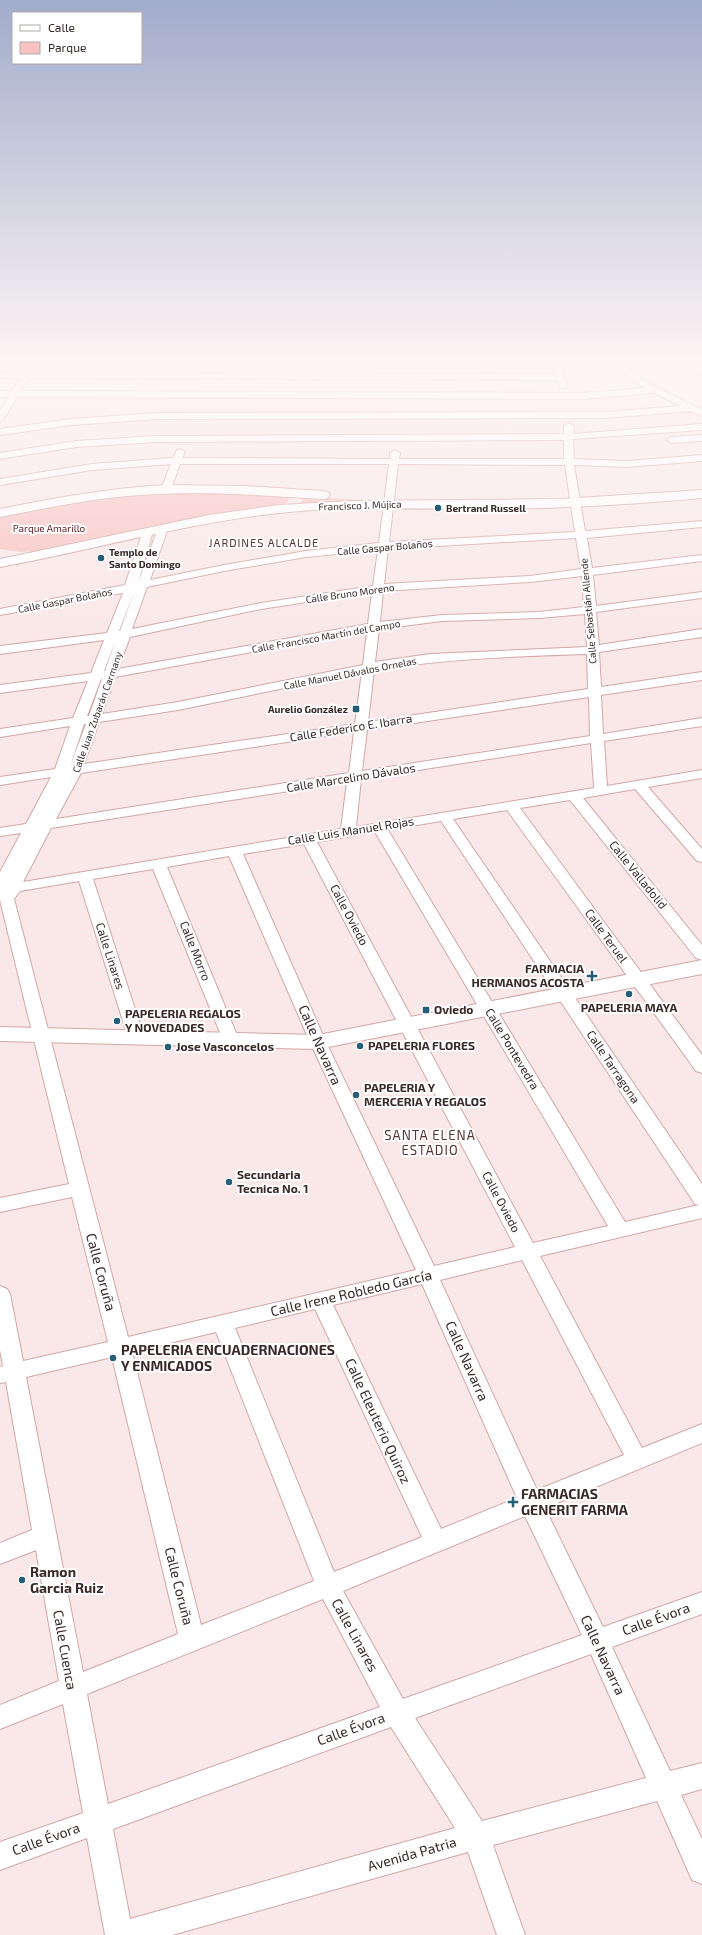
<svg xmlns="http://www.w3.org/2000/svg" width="702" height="1935" viewBox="0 0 702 1935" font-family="'Exo 2',sans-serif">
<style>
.green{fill:#f8c2c1}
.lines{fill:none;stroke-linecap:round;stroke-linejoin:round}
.street-casing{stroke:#d1a7a6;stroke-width:2}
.secondary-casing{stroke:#d1a7a6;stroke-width:2}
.street{fill:#fff;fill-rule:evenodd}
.secondary{fill:#fff;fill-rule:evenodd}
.poi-dot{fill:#245e77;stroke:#fff;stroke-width:1.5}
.labels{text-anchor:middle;stroke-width:4;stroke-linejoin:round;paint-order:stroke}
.far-street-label{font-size:10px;fill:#392929;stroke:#fff}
.far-poi-label{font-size:10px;font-weight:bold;fill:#392929;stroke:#fff;text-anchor:start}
.far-park-label{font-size:10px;fill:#631f24;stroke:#fff}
.far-neighbourhood-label{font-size:11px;letter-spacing:1px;fill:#573535;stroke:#fff}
.street-label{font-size:12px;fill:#392929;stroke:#fff}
.poi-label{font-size:12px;font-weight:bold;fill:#392929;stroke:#fff;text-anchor:start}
.neighbourhood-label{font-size:13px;letter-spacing:1px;fill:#573535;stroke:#fff}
.near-street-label{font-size:14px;fill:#392929;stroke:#fff}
.near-poi-label{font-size:14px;font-weight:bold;fill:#392929;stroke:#fff;text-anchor:start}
</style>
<rect width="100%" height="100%" fill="#fae8e8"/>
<g class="green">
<path d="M 170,492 L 282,495 L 287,497 L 289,501 L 283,505 L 157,525 L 39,551 L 20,552 L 0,549 L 0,518 L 105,497 Z"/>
<path d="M 299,496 L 364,500 L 299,505 L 302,501 Z"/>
</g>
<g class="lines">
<g class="street-casing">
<g id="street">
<path d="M 30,362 L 38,362 L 32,373 L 555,374 L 552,362 L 560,362 L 567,386 L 566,388 L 560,388 L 557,380 L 29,378 L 20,391 L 584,393 L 645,388 L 638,385 L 613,362 L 622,362 L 644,381 L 702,410 L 702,416 L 690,411 L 605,418 L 157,419 L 71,425 L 0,435 L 0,429 L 71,419 L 157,413 L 605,412 L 681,406 L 654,393 L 584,399 L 17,397 L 3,420 L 0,421 L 0,411 L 9,397 L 0,397 L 0,391 L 12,391 L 20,378 L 0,378 L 0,372 L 23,373 Z"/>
<path d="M 569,423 L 574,426 L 573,434 L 702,424 L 702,430 L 573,439 L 574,459 L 627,461 L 702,455 L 702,461 L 627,467 L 574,465 L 585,531 L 702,521 L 702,527 L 587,538 L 592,568 L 702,555 L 702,561 L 593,575 L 596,606 L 702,592 L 702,598 L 596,612 L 599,645 L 702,629 L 702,637 L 599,652 L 601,687 L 702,672 L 702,680 L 601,695 L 603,734 L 702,718 L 702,726 L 604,741 L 607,786 L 702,770 L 702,778 L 648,787 L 702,849 L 702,862 L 697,861 L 635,789 L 583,798 L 702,945 L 702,960 L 696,958 L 570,800 L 520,808 L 702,1055 L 702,1073 L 696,1071 L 507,810 L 453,819 L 702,1184 L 702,1218 L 540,1256 L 642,1448 L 702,1424 L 702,1443 L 545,1508 L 603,1627 L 702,1592 L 702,1614 L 612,1647 L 670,1771 L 702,1763 L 702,1789 L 681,1795 L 702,1839 L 702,1884 L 692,1880 L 657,1801 L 493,1845 L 525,1935 L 497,1935 L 468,1852 L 172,1935 L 105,1935 L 87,1838 L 0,1870 L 0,1842 L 83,1813 L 63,1704 L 0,1729 L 0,1705 L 59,1681 L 36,1550 L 0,1564 L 0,1543 L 32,1530 L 6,1382 L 0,1383 L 0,1367 L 3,1366 L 0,1350 L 0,1286 L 7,1289 L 10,1294 L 23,1361 L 108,1342 L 72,1197 L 0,1212 L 0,1198 L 69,1184 L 0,900 L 0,872 L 21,833 L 0,836 L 0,828 L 26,824 L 51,777 L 0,785 L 0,777 L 55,769 L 70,726 L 0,737 L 0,729 L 73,718 L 88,681 L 0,693 L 0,685 L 91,673 L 104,640 L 0,654 L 0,646 L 107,633 L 123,593 L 0,615 L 0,609 L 125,585 L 143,531 L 148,528 L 153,531 L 138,583 L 158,528 L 163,525 L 168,528 L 150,580 L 224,565 L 306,551 L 379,543 L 389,464 L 180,464 L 171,489 L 166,492 L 161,489 L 171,464 L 92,470 L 0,485 L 0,479 L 92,464 L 173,458 L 177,450 L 180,449 L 185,452 L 182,458 L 390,459 L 390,453 L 395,450 L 400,453 L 399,459 L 564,459 L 564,440 L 156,442 L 76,447 L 0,459 L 0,453 L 76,441 L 156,436 L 564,434 L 564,426 ZM 398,464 L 565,465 L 575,532 L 389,542 ZM 576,538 L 581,569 L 530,576 L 384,584 L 388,549 ZM 378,550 L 373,586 L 261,603 L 132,629 L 147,587 L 224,571 L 306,557 ZM 582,576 L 584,607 L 539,612 L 442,615 L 380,622 L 383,591 L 530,582 ZM 135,590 L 120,631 L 119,631 ZM 372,592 L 368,624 L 118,669 L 130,637 L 261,609 ZM 585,614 L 587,647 L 430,654 L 375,662 L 379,629 L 442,621 L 539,618 ZM 367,631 L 363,665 L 178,702 L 102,714 L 115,677 ZM 116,639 L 105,671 L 104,671 ZM 587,654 L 588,689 L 368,722 L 374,670 C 445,659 516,656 587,654 ZM 362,672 L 355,724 L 84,764 L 99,722 L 178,710 ZM 101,679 L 102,679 L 89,716 L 87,716 ZM 589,697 L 590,736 L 362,771 L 367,730 ZM 84,724 L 86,724 L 70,767 ZM 354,732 L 349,773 L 56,819 L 81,773 ZM 591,743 L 594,788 L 356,827 L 361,779 ZM 347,782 L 341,829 L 23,882 L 51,828 ZM 441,821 L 695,1204 L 699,1205 L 625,1222 L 388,830 ZM 375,832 L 608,1226 L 533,1243 L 317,842 ZM 304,844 L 515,1247 L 434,1266 L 326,1042 L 243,854 ZM 229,856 L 310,1042 L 416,1270 L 128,1337 L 14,899 L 20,891 L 79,881 L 128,1037 L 130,1041 L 136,1042 L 142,1041 L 144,1037 L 93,879 L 153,869 L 223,1040 L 225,1044 L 231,1045 L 237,1044 L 239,1040 L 167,867 ZM 522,1260 L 624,1455 L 537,1490 L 440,1280 ZM 422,1284 L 517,1498 L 441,1529 L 333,1305 ZM 315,1309 L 422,1537 L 334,1572 L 235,1328 ZM 216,1332 L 314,1581 L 201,1625 L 132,1352 ZM 112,1357 L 178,1634 L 83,1672 L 26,1377 ZM 525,1516 L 582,1635 L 403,1699 L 343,1591 ZM 323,1599 L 380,1707 L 108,1804 L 87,1694 ZM 591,1654 L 646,1778 L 482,1821 L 415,1718 ZM 391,1727 L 455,1828 L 130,1919 L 113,1829 Z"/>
<path d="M 702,435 L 702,441 L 671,443 L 666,440 L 671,437 Z"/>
</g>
</g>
<g class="secondary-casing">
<g id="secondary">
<path d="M 686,362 L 698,362 L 702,366 L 702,375 L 698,374 Z"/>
<path d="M 166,485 L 245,486 L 323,491 L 328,492 L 330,495 L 328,498 L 323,499 C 262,495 202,491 141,495 C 93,498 47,508 0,517 L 0,509 C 55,498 110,488 166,485 Z"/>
<path d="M 702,490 L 702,498 C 628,505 553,509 478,509 C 412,509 345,506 279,513 C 185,523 93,550 0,567 L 0,559 L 209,515 L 279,505 L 354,501 L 562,499 Z"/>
<path d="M 702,960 L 702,974 L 318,1049 L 0,1041 L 0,1027 L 318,1035 Z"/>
</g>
</g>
<use href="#street" class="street"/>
<use href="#secondary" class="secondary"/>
</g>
<linearGradient id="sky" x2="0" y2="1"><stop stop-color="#a1abca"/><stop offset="0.57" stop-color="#fdf5f5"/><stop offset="1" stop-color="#fdf5f5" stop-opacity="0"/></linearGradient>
<rect width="702" height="633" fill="url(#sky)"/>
<g class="poi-dot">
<circle cx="438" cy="508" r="4"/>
<circle cx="101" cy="558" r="4"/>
<rect x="352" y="705" width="8" height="8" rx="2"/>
<path d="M590 970h4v4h4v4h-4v4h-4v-4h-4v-4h4z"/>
<circle cx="629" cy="994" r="4"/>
<rect x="422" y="1006" width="8" height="8" rx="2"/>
<circle cx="117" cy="1021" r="4"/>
<circle cx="360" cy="1046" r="4"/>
<circle cx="168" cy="1047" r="4"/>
<circle cx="356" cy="1095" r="4"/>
<circle cx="229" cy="1182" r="4"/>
<circle cx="113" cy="1358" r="4"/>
<path d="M511 1496h4v4h4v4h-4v4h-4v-4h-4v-4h4z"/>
<circle cx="22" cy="1580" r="4"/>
</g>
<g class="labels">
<g class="far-street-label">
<text transform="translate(360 505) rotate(-2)" y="4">Francisco J. Mújica</text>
<text transform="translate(385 547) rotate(-5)" y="4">Calle Gaspar Bolaños</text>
<text transform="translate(350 593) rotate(-8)" y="4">Calle Bruno Moreno</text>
<text transform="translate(65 600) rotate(-11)" y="4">Calle Gaspar Bolaños</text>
<text transform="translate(588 611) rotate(-95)" y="4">Calle Sebastián Allende</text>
<text transform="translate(326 636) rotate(-10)" y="4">Calle Francisco Martín del Campo</text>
<text transform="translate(350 673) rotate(-11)" y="4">Calle Manuel Dávalos Ornelas</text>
<text transform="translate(97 712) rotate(-70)" y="4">Calle Juan Zubarán Carmany</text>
</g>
<g class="far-poi-label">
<text x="446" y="512">Bertrand Russell</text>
<text x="109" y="556">Templo de<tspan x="109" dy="12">Santo Domingo</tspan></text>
<text x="348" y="713" text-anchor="end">Aurelio González</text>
</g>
<g class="far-park-label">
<text x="49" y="532">Parque Amarillo</text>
</g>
<g class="far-neighbourhood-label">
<text x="264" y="547">JARDINES ALCALDE</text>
</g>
<g class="street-label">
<text transform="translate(351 728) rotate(-9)" y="4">Calle Federico E. Ibarra</text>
<text transform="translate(351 778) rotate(-9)" y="4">Calle Marcelino Dávalos</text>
<text transform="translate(351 831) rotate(-9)" y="4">Calle Luis Manuel Rojas</text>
<text transform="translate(638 875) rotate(51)" y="4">Calle Valladolid</text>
<text transform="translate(349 915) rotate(62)" y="4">Calle Oviedo</text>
<text transform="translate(606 936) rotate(54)" y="4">Calle Teruel</text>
<text transform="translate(195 951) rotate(68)" y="4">Calle Morro</text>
<text transform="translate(110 956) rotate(72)" y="4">Calle Linares</text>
<text transform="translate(512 1049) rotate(59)" y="4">Calle Pontevedra</text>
<text transform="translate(613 1067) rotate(56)" y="4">Calle Tarragona</text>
<text transform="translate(501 1202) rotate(62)" y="4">Calle Oviedo</text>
</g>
<g class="poi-label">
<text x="584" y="973" text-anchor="end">FARMACIA<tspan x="584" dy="14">HERMANOS ACOSTA</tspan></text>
<text x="629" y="1012" text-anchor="middle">PAPELERIA MAYA</text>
<text x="434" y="1014">Oviedo</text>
<text x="125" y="1018">PAPELERIA REGALOS<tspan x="125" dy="14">Y NOVEDADES</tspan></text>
<text x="368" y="1050">PAPELERIA FLORES</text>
<text x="176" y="1051">Jose Vasconcelos</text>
<text x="364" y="1092">PAPELERIA Y<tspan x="364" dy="14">MERCERIA Y REGALOS</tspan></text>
<text x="237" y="1179">Secundaria<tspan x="237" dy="14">Tecnica No. 1</tspan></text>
</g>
<g class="neighbourhood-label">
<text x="430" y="1140">SANTA ELENA<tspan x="430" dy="15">ESTADIO</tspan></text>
</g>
<g class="near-street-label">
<text transform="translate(320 1045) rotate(66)" y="5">Calle Navarra</text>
<text transform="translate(101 1272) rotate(75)" y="5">Calle Coruña</text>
<text transform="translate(351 1293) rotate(-13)" y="5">Calle Irene Robledo García</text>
<text transform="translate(467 1361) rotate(66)" y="5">Calle Navarra</text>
<text transform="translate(378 1421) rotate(65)" y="5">Calle Eleuterio Quiroz</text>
<text transform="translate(179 1586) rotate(76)" y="5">Calle Coruña</text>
<text transform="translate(656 1619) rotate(-20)" y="5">Calle Évora</text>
<text transform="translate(355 1635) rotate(61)" y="5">Calle Linares</text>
<text transform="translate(65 1650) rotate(80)" y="5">Calle Cuenca</text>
<text transform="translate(603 1655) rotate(65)" y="5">Calle Navarra</text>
<text transform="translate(351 1729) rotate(-20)" y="5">Calle Évora</text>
<text transform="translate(46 1839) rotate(-20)" y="5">Calle Évora</text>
<text transform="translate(412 1854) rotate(-16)" y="5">Avenida Patria</text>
</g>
<g class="near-poi-label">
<text x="121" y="1355">PAPELERIA ENCUADERNACIONES<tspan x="121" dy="16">Y ENMICADOS</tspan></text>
<text x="521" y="1499">FARMACIAS<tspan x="521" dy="16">GENERIT FARMA</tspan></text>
<text x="30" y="1577">Ramon<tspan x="30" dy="16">Garcia Ruiz</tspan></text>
</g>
</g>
<rect x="12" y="12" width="130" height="52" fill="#ffffff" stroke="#b0a9a9"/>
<rect x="20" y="25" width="20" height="6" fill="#ffffff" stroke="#b0a9a9"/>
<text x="48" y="32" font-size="12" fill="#392929">Calle</text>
<rect x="20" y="42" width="20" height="12" fill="#f8c2c1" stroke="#b0a9a9"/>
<text x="48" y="52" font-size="12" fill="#392929">Parque</text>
</svg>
